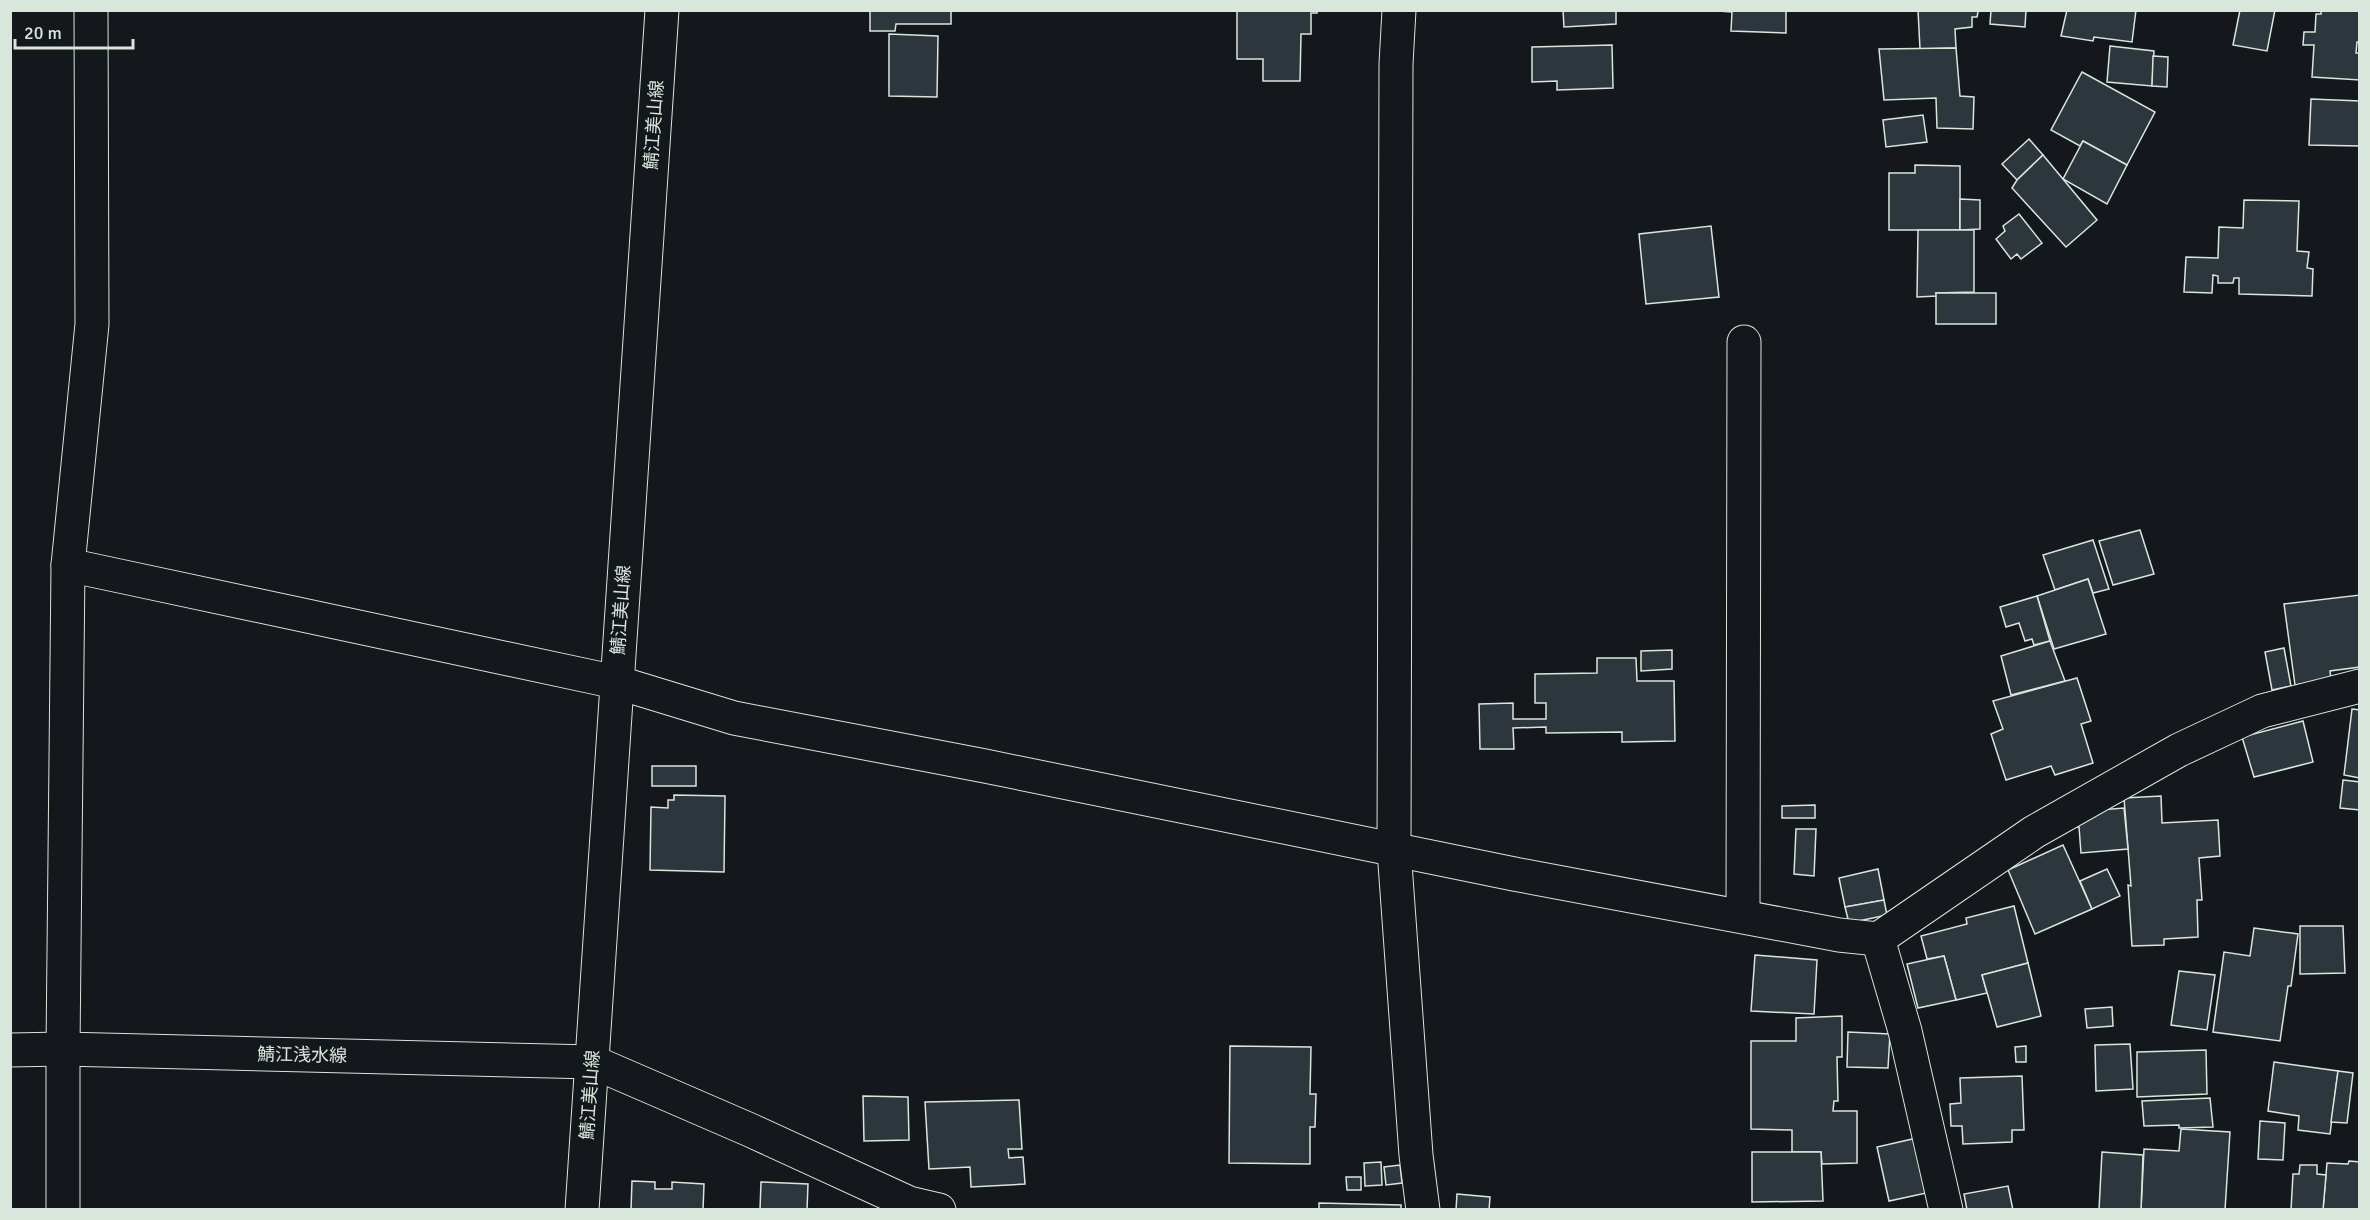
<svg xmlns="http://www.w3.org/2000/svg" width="2370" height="1220" viewBox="0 0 2370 1220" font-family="Signika,'Noto Sans JP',sans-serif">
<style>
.building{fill:#2c363c;stroke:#d8e6dc;stroke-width:1.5}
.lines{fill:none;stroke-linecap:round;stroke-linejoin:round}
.street-casing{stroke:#d8e6dc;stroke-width:35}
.secondary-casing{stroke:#d8e6dc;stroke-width:35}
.primary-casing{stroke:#d8e6dc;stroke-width:35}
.street{stroke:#14181c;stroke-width:33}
.secondary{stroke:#14181c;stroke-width:33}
.primary{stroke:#14181c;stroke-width:33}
.labels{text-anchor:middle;stroke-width:4.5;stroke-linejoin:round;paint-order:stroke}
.street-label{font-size:18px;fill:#d8e6dc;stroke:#14181c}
</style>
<rect width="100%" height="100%" fill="#14181c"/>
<g class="building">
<path d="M 870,10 L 951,10 L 951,24 L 896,24 L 895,31 L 870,31 Z"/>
<path d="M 1237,10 L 1317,10 L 1317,13 L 1311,13 L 1311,34 L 1301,34 L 1300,81 L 1263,81 L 1263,59 L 1237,59 Z"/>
<path d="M 1563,10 L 1616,10 L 1616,24 L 1564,27 Z"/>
<path d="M 1704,10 L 1786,10 L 1786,33 L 1731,31 L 1732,12 Z"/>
<path d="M 1918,10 L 1978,10 L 1978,12 L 1977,17 L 1972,17 L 1972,27 L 1955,29 L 1956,48 L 1920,49 Z"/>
<path d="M 1991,10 L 2026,10 L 2025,27 L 1990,24 Z"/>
<path d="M 2067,10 L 2136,10 L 2132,42 L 2094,37 L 2093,41 L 2061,36 Z"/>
<path d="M 2240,10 L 2275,10 L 2267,51 L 2233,45 Z"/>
<path d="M 2321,10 L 2360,10 L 2360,42 L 2357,42 L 2356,53 L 2360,53 L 2360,80 L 2312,77 L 2314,45 L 2303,45 L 2304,32 L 2315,32 L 2316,14 L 2321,14 Z"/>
<path d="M 889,34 L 938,36 L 937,97 L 889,96 Z"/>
<path d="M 1612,45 L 1613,88 L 1557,90 L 1557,81 L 1532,82 L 1532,47 Z"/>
<path d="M 2110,46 L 2154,51 L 2152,86 L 2107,82 Z"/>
<path d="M 1956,48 L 1960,96 L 1974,97 L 1973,129 L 1937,128 L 1936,98 L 1884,100 L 1879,49 Z"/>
<path d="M 2153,56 L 2168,57 L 2167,87 L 2152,86 Z"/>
<path d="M 2082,72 L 2155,112 L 2127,165 L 2083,141 L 2080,146 L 2051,130 Z"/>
<path d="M 2311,99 L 2360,101 L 2360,146 L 2309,145 Z"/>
<path d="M 1923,115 L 1927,142 L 1886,147 L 1883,120 Z"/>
<path d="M 2029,139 L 2043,155 L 2017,180 L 2002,164 Z"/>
<path d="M 2083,141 L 2127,165 L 2107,204 L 2063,179 Z"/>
<path d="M 2043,155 L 2097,220 L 2066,247 L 2012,188 L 2017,180 Z"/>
<path d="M 1915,165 L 1960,166 L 1960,230 L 1889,230 L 1889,173 L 1915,173 Z"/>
<path d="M 1960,199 L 1980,200 L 1980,229 L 1960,230 Z"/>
<path d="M 2244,200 L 2299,201 L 2297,251 L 2309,252 L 2307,268 L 2313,269 L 2312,296 L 2239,294 L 2239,278 L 2234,278 L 2233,283 L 2218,283 L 2218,276 L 2213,275 L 2212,293 L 2184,292 L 2186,257 L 2218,258 L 2219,227 L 2243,228 Z"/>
<path d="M 2019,214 L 2042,243 L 2021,259 L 2017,254 L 2011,259 L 1996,239 L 2005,231 L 2003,226 Z"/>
<path d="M 1711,226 L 1719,297 L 1646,304 L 1639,234 Z"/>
<path d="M 1918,230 L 1974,230 L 1974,292 L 1936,293 L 1937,296 L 1917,297 Z"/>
<rect x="1936" y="293" width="60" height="31"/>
<path d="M 2140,530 L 2154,574 L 2113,585 L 2099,541 Z"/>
<path d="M 2093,540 L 2109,589 L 2093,593 L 2088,579 L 2055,590 L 2043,555 Z"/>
<path d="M 2088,579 L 2106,634 L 2054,649 L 2037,596 Z"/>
<path d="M 2360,595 L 2360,667 L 2330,671 L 2331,679 L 2295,685 L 2284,604 Z"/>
<path d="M 2037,596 L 2050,641 L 2034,645 L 2032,639 L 2025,641 L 2019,623 L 2006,627 L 2000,607 Z"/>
<path d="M 2050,641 L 2065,681 L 2011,695 L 2001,656 Z"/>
<path d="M 2284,648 L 2291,686 L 2272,690 L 2265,652 Z"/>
<path d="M 1672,650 L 1672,669 L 1641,671 L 1641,651 Z"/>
<path d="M 1597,658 L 1636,658 L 1637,681 L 1674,681 L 1675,741 L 1622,742 L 1622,732 L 1546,733 L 1546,727 L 1513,728 L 1514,749 L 1480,749 L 1479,704 L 1513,703 L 1513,719 L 1546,719 L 1546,703 L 1535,703 L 1535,674 L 1597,673 Z"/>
<path d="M 2077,678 L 2091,721 L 2081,724 L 2093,763 L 2055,775 L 2051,766 L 2006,780 L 1991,734 L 2003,729 L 1993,701 Z"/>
<path d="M 2352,709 L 2360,710 L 2360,778 L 2344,775 Z"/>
<path d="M 2303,721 L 2313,762 L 2254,777 L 2242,737 Z"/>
<rect x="652" y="766" width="44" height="20"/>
<path d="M 2343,780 L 2360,782 L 2360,810 L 2340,808 Z"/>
<path d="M 674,795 L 725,796 L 724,872 L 650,870 L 651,807 L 668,808 L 668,800 L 674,800 Z"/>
<path d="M 2161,796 L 2162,823 L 2218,820 L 2220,856 L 2199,858 L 2202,900 L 2197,900 L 2198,937 L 2164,939 L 2164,945 L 2132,946 L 2128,885 L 2131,886 L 2124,798 Z"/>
<path d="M 1815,805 L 1815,818 L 1782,818 L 1782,806 Z"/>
<path d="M 2124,808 L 2128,849 L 2081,853 L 2079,827 L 2076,827 L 2087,811 Z"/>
<path d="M 1796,829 L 1816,829 L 1814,876 L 1794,874 Z"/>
<path d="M 2063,845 L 2092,909 L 2035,934 L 2008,870 Z"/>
<path d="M 1878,869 L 1884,900 L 1845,907 L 1839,878 Z"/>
<path d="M 2107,869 L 2120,896 L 2092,909 L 2080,881 Z"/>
<path d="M 1884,900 L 1887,915 L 1849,923 L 1845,907 Z"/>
<path d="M 2014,906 L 2028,963 L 1982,975 L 1987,993 L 1956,1000 L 1944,956 L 1927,959 L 1921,936 L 1967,924 L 1966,918 Z"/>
<path d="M 2300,926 L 2343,926 L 2345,973 L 2300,974 Z"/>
<path d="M 2254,928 L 2298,934 L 2291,986 L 2288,986 L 2280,1041 L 2213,1032 L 2224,952 L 2250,956 Z"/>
<path d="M 1755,955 L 1817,960 L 1814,1014 L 1751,1011 Z"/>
<path d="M 1944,956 L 1956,1000 L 1918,1008 L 1907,964 Z"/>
<path d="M 2028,963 L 2041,1016 L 1997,1027 L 1982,975 Z"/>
<path d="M 2179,971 L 2215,975 L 2207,1030 L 2171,1025 Z"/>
<path d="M 2112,1007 L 2113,1026 L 2087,1028 L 2085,1009 Z"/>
<path d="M 1842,1016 L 1842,1057 L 1837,1057 L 1838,1101 L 1834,1101 L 1833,1111 L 1857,1111 L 1857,1163 L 1822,1164 L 1821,1152 L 1792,1152 L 1792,1130 L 1751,1129 L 1751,1041 L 1796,1041 L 1796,1018 Z"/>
<path d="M 1848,1032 L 1890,1034 L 1888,1068 L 1847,1067 Z"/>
<path d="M 2130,1044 L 2133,1089 L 2096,1091 L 2095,1045 Z"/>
<path d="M 1230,1046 L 1311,1047 L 1310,1094 L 1316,1094 L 1315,1127 L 1310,1127 L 1310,1164 L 1229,1163 Z"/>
<path d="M 2026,1046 L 2026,1062 L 2016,1062 L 2015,1047 Z"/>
<path d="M 2206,1050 L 2207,1094 L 2137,1097 L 2137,1052 Z"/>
<path d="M 2274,1062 L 2338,1071 L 2330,1134 L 2298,1130 L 2299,1116 L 2268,1111 Z"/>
<path d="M 2338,1071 L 2353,1073 L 2347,1123 L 2331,1122 Z"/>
<path d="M 2022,1076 L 2024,1130 L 2012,1130 L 2012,1142 L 1963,1144 L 1962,1126 L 1951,1126 L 1950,1104 L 1961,1103 L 1960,1078 Z"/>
<path d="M 863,1096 L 908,1097 L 909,1140 L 864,1141 Z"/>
<path d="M 2210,1098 L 2213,1127 L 2179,1128 L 2179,1125 L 2144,1126 L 2142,1101 Z"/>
<path d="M 1019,1100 L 1022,1149 L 1008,1149 L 1009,1158 L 1023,1157 L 1025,1184 L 971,1187 L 970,1167 L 929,1169 L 925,1102 Z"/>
<path d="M 2260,1121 L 2285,1123 L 2283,1160 L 2258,1159 Z"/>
<path d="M 2181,1129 L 2230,1132 L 2225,1210 L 2141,1210 L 2144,1149 L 2179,1151 Z"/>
<path d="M 1917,1138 L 1931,1192 L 1889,1201 L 1877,1147 Z"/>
<path d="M 1752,1152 L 1821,1152 L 1823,1201 L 1752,1202 Z"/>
<path d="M 2102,1152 L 2143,1155 L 2141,1210 L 2099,1210 Z"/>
<path d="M 2349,1161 L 2360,1162 L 2360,1210 L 2323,1210 L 2327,1163 L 2348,1164 Z"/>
<path d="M 1381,1162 L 1382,1185 L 1365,1186 L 1364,1163 Z"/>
<path d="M 1400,1165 L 1402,1183 L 1386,1185 L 1384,1167 Z"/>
<path d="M 2300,1165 L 2317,1165 L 2317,1174 L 2326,1175 L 2323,1210 L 2291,1210 L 2293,1174 L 2299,1174 Z"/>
<path d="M 1346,1177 L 1361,1177 L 1361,1190 L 1347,1190 Z"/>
<path d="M 632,1181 L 655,1182 L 655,1189 L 672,1189 L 672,1182 L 704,1184 L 703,1210 L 631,1210 Z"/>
<path d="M 761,1182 L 808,1184 L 807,1210 L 760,1210 Z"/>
<path d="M 2008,1186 L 2013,1210 L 1967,1210 L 1964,1194 Z"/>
<path d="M 1457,1194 L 1490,1197 L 1489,1210 L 1456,1210 Z"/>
<path d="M 1319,1203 L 1401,1205 L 1401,1210 L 1319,1210 Z"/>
</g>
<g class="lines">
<g class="street-casing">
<g id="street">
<path d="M 1399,10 L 1396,64 L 1394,850 L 1416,1155 L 1423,1210"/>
<path d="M 68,565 L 616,682 L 734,718 L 985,766 L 1514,874 L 1839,935 L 1878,939 L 2034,832 L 2179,750 L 2262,711 L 2360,686"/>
<path d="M 1743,916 L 1744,342"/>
<path d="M 1878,939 L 1905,1031 L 1946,1210"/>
<path d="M 63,1210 L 63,1049"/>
</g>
</g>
<g class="secondary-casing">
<g id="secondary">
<path d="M 63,1049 L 68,565 L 92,324 L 91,10"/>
<path d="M 10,1050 L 63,1049 L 593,1062 L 750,1130 L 909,1203 L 939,1210"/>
</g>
</g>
<g class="primary-casing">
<path id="primary" d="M 582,1210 L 662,10"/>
</g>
<use href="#street" class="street"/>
<use href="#secondary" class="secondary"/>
<use href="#primary" class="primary"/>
</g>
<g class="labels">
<g class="street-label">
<text transform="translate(654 125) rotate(-86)" y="6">鯖江美山線</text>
<text transform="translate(621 610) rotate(-86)" y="6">鯖江美山線</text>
<text transform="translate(302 1055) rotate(1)" y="6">鯖江浅水線</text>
<text transform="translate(590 1095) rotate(-86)" y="6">鯖江美山線</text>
</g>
</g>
<rect width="2370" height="1220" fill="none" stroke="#d8e6dc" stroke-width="24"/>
<path d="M15 39v9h118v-9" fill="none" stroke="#d8e6dc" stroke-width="3"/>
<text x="24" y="39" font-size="18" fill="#d8e6dc" stroke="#14181c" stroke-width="4.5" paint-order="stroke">20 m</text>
</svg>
